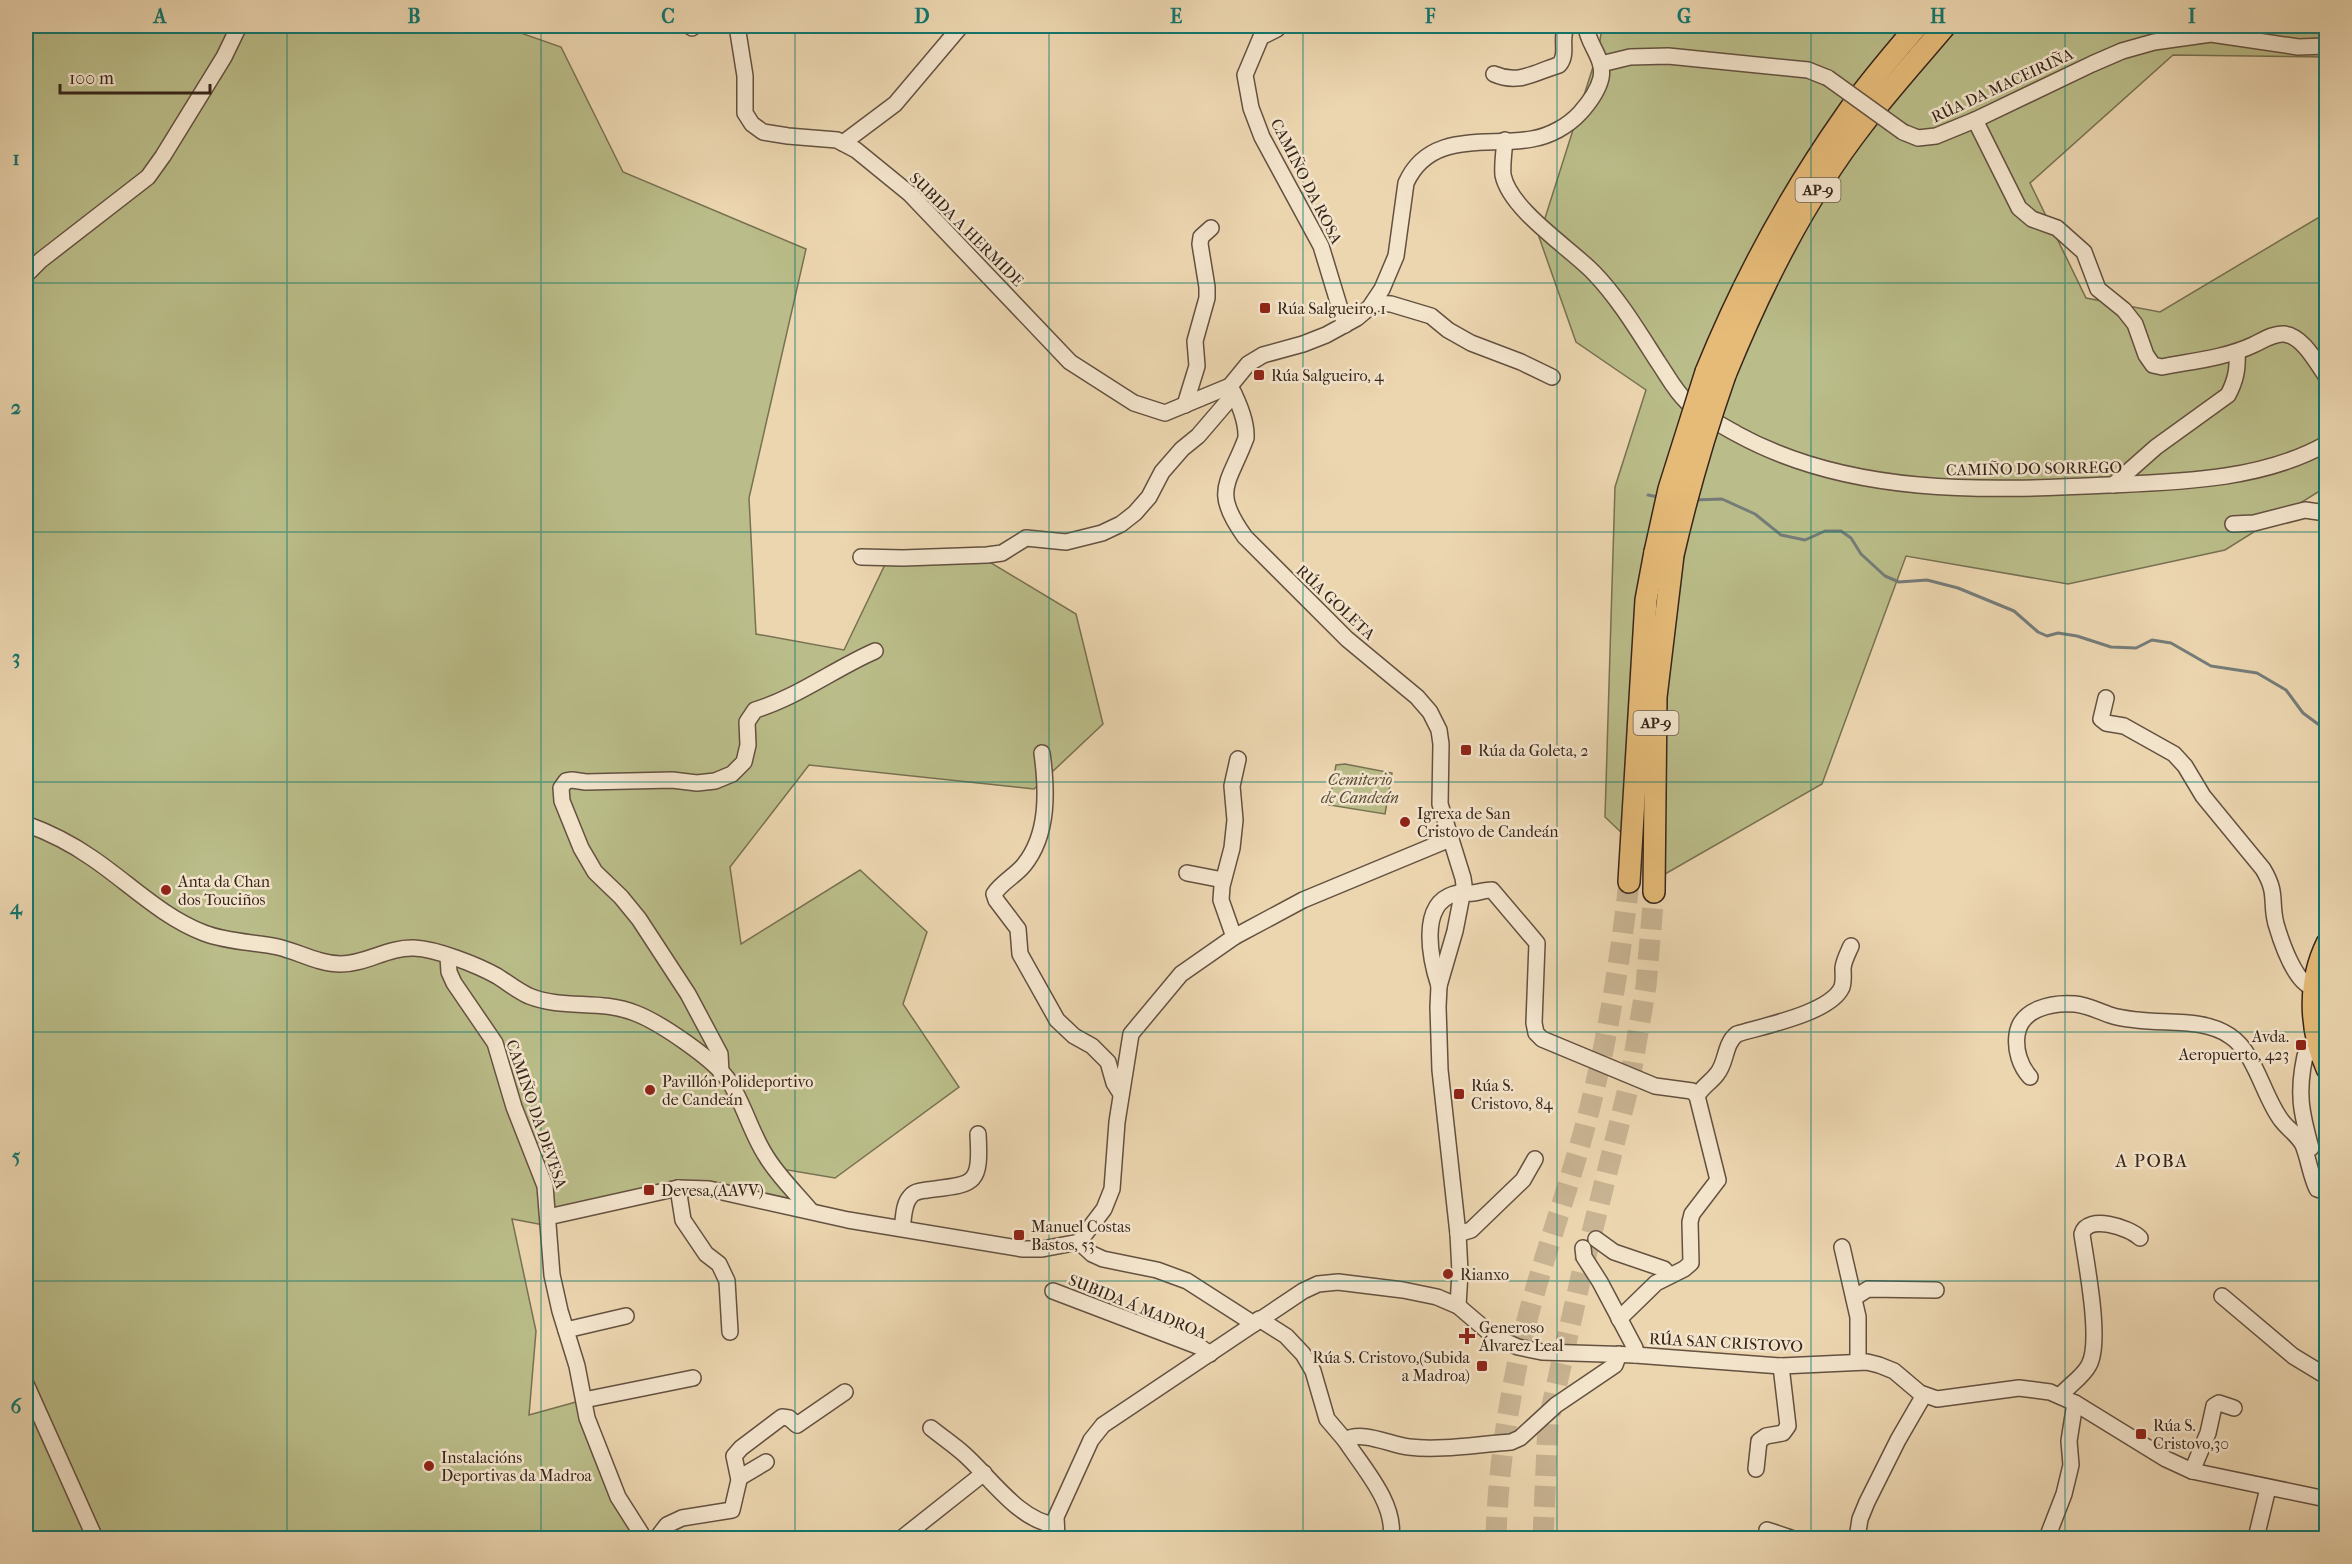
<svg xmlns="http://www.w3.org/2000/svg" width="2352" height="1564" viewBox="0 0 2352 1564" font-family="'IM FELL French Canon',serif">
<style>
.green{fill:#babd89;stroke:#787152;stroke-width:1.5}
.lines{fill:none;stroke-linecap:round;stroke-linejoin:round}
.stream{stroke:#757c79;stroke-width:3}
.highway-tunnel{stroke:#c8b392;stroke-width:21;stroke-dasharray:21 10;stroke-linecap:butt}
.minor-casing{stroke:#645140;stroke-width:18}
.major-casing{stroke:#37251a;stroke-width:21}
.highway-casing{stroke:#37251a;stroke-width:24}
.minor{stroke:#f3e4cc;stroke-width:15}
.major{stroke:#e6bb78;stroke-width:18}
.highway{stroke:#e6bb78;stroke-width:21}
.minor-bridge-casing{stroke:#645140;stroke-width:18;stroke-linecap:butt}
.highway-bridge-casing{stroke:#37251a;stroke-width:24;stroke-linecap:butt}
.minor-bridge{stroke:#f3e4cc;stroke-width:15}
.highway-bridge{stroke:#e6bb78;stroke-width:21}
.grid{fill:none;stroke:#0f766e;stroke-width:1.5;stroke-opacity:0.55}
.poi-dot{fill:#8f2418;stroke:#f3e4cc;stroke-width:2}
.labels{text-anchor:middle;stroke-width:5;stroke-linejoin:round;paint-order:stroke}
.shield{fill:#f3e4cc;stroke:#6f5e4f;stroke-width:1.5}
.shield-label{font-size:15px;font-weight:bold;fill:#37251a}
.street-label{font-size:16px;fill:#37251a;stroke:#f3e4cc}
.poi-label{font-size:16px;fill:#37251a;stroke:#f3e4cc;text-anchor:start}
.park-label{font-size:16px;font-style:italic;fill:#584b36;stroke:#f3e4cc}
.neighbourhood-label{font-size:18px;letter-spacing:1.5px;fill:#37251a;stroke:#f3e4cc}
.neatline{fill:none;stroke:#0f766e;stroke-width:2}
.grid-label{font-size:20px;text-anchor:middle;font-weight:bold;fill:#0f766e}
</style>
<rect width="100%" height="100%" fill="#ecd6b0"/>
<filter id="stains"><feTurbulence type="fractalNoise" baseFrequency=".00333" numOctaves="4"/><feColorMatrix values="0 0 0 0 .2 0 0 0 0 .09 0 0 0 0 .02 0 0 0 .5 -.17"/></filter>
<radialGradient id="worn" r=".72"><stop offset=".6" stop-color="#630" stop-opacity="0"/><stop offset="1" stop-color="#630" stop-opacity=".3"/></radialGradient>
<g class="green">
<path d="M 26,26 L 501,26 L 561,47 L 623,172 L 806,249 L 749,498 L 756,634 L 844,650 L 891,552 L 968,549 L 1076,614 L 1103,724 L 1034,789 L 809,765 L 730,867 L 741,944 L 860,870 L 927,932 L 903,1004 L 959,1087 L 835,1178 L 776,1168 L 795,1200 L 729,1186 L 601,1204 L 549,1226 L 512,1219 L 536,1331 L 529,1415 L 576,1402 C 589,1455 608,1492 635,1538 L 26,1538 Z"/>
<path d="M 1602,26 L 2326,26 L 2326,57 L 2173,55 L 2030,183 L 2086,298 L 2160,312 L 2326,213 L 2326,487 L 2225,550 L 2068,584 L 1906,556 L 1822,784 L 1665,874 L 1605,817 L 1615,487 L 1646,390 L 1576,342 L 1539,237 L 1599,48 Z"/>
<path d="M 1345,764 L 1392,773 L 1385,814 L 1329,805 L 1336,765 Z"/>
</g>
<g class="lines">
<g class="stream">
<path d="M 1648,495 L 1658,497"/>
<path d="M 1694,500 L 1722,499 L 1755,514 L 1781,535 L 1805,540 L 1825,531 L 1841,531 L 1851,538 L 1861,554 L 1885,576 L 1899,582 L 1927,580 L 1958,588 L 2014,611 L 2038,632 L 2047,636 L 2058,633 L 2077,636 L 2111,647 L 2136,648 L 2152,640 L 2171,643 L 2211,666 L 2257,673 L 2286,690 L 2303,713 L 2326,730"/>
</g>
<g class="highway-tunnel">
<path d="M 1496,1538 C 1498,1467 1509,1398 1525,1328 C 1543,1256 1570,1186 1588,1115 C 1608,1038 1620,961 1629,882"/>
<path d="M 1543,1538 L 1548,1423 L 1583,1268 L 1629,1085 L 1646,986 L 1654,892"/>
</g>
<g class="minor-casing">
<g id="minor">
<path d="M 737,26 L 745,76 L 745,113 L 752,124 L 763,132 L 788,136 L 837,140 L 856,150 L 910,194 L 1070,362 L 1134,403 L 1165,413 L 1230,386 L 1248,364 L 1263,355 L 1303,344 L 1326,335 L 1357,318 L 1370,307 L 1382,289 L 1396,256 L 1406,183 C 1430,130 1486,147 1532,139 C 1550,136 1568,126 1580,113 C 1589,103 1598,91 1601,78 C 1605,58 1587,44 1586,26"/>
<path d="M 692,28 L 692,26"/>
<path d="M 1277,29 L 1261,37 L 1245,75 L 1251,108 L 1262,137 L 1321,246 L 1345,325"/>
<path d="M 1601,64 L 1630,57 L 1668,56 L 1808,70 L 1828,78"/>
<path d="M 1494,74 C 1519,85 1535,72 1559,65 C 1569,53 1559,39 1567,26"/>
<path d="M 1975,120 L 2019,208 L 2032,219 L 2057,228 L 2084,252 L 2098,289 L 2124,310 L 2135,324 L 2146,355 L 2153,365 L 2162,367 C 2192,361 2225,358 2253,345 C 2262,341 2273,333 2284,334 C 2303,336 2316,362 2326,376"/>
<path d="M 1903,132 L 1918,138 L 1936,136 L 1975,120 L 2092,64 L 2122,51 L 2154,42 L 2211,34 L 2298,47 L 2326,46"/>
<path d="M 1505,140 C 1504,151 1502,165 1503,175 C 1510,210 1570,248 1594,273 C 1619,299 1638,331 1658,362 C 1667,375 1675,391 1687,402 C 1702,415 1721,425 1737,434 C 1850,496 1984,491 2108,485 C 2180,482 2262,480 2326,444"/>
<path d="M 843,143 L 895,104 L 961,26"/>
<path d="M 26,275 L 41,260 L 148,177 L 163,156 L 224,57 L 239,26"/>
<path d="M 1373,303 L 1391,304 L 1431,316 L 1448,330 L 1471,343 L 1521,362 L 1552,377"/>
<path d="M 1230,386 C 1238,401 1247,420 1246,438 C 1229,484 1211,490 1245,537 L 1347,639 L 1417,697 L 1430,712 L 1439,730 L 1441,744 L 1440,804 L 1463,878 L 1464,885 L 1455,931 L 1439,986 L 1438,1007 L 1440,1070 L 1458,1234 L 1460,1272 L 1458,1306"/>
<path d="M 1185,405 L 1197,366 L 1195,341 L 1207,298 L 1207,287 L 1200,244 L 1201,237 L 1211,228"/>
<path d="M 2113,485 L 2156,447 L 2228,395 C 2236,380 2238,368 2237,352"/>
<path d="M 2233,524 L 2254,523 L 2305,510 L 2326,513"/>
<path d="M 861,557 L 903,558 L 987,555 L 1002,553 L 1026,538 L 1066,542 L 1102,533 L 1121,524 L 1135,513 L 1149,497 L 1162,472 L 1182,449 L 1198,436 L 1234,394"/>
<path d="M 2106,698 L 2101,719 L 2106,723 L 2124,726 L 2174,754 L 2185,766 L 2203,796 L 2263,869 C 2278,894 2270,901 2276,924 C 2281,941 2295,984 2314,988"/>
<path d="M 1042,753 C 1047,790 1049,834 1024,865 C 1015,876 1002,882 994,894 L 996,900 L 1018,929 L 1020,954 L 1057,1020 L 1074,1036 L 1092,1046 L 1108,1062 L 1114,1083 L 1121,1094"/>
<path d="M 26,824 C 48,832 72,844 92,858 C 129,883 162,917 204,933 C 227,942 254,942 278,947 C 299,952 319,964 341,964 C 366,964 388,947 414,948 C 437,949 477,965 497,976 C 508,983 518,991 529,996 C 564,1010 600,999 635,1013 C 659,1022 714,1059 729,1081 C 744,1104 751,1133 766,1156 C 778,1176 796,1193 811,1211"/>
<path d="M 1187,873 L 1223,880"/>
<path d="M 1234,937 L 1221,900 L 1222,886 L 1232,848 L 1235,820 L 1232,786 L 1238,759"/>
<path d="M 448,957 L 449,972 L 454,983 L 495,1043 L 514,1107 L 545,1186 L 552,1275 L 560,1311 L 577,1366 L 587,1418 L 618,1497 L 644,1538"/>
<path d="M 1439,986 C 1431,961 1418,905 1454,894 C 1460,892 1467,894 1473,893 C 1480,892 1485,890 1492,890 L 1537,943 L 1534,1023 L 1536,1033 L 1542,1039 L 1655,1086 L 1692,1091 L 1697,1096 L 1718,1180 L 1692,1214 L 1690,1222 L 1691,1263 L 1684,1269 L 1656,1283 L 1619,1319"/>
<path d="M 721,1073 L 720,1054 L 688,994 L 639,919 L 621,897 L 595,872 L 581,848 L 562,801 L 561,788 L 566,781 L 572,780 L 586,782 L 672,780 L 697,783 L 715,781 L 732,774 L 744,762 L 748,745 L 747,722 L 755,710 C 798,697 834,669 875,651"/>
<path d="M 2030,1077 C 2020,1066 2015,1050 2017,1035 C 2020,1009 2052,1002 2075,1004 C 2087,1005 2098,1011 2110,1015 C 2118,1018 2128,1019 2137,1020 C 2166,1024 2204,1018 2230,1036 C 2256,1053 2264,1099 2282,1121 C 2289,1130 2298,1135 2303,1145 C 2309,1160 2310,1174 2317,1189 L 2326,1192"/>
<path d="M 1697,1096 C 1702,1087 1711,1082 1717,1074 C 1727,1062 1724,1044 1737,1034 C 1763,1026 1831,1013 1842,987 C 1844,981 1843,974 1843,968 C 1844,960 1848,953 1851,946"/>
<path d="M 2311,1148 C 2301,1112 2297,1093 2305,1056 L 2318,1049"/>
<path d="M 678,1188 L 683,1220 L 706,1254 L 719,1264 L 727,1281 L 730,1332"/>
<path d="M 548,1217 L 678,1188 L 709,1189 L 848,1220 L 1023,1249 L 1042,1249 L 1079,1242"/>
<path d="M 902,1228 C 904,1218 903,1205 910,1197 C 914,1191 921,1191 927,1190 C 975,1184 981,1186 978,1134"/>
<path d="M 1458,1234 L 1471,1230 L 1523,1180 L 1535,1159"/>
<path d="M 1596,1239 L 1614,1252 L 1664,1269 L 1669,1275"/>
<path d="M 1079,1242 L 1104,1209 L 1112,1189 L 1117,1122 L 1131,1034 L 1181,974 L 1234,937 L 1303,900 L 1450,839"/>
<path d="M 1079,1242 L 1092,1254 L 1103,1259 L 1157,1270 L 1187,1281 L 1254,1324"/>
<path d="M 1842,1247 L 1858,1317 L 1858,1362"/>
<path d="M 1583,1248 L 1584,1257 L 1600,1282 L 1635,1348 L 1635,1355"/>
<path d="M 1053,1291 L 1200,1347 L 1210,1354"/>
<path d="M 2222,1296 L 2293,1356 L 2326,1376"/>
<path d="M 1854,1298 L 1868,1289 L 1936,1290"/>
<path d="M 1259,1319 L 1286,1336 L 1303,1354 L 1313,1371 L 1327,1419 L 1345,1440 C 1363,1430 1390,1445 1409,1447 C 1440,1451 1479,1444 1511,1442 L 1520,1438 L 1556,1405 L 1615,1365 L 1619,1354"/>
<path d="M 566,1330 L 626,1316"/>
<path d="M 26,1384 L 95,1538"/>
<path d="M 2060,1396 C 2068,1386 2083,1377 2089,1365 C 2102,1341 2086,1263 2082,1234 C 2087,1214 2129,1227 2140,1238"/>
<path d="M 584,1400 L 693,1378"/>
<path d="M 931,1428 C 942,1437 954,1445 964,1454 C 990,1477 1020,1522 1056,1525"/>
<path d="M 1345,1440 C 1363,1468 1396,1503 1391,1538"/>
<path d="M 1756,1469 L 1759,1441 L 1766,1436 L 1783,1433 L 1788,1426 L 1781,1366"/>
<path d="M 2192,1471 L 2208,1433 L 2214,1406 L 2219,1403 L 2234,1408"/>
<path d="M 739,1478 L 766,1462"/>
<path d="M 1767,1530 L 1791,1538"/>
<path d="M 657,1538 L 667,1525 L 682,1518 L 732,1510 L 739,1480 L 734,1456 L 741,1448 L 782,1417 L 789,1418 L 797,1425 L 845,1392"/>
<path d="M 902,1538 L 984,1473"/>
<path d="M 1057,1538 L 1056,1517 L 1091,1440 L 1103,1425 L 1303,1291 L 1318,1284 L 1338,1282 L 1403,1290 L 1437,1297 L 1458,1306 L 1492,1335 L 1502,1340 L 1518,1347 L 1542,1352 L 1635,1355 L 1781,1366 L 1867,1362 L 1879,1365 L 1894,1371 L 1920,1393 L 1937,1399 L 2019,1388 L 2050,1392 L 2075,1403 L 2166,1459 L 2192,1471 L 2326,1499"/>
<path d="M 1857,1538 L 1860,1519 L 1867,1502 L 1898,1440 L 1924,1395"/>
<path d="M 2047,1538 L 2064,1494 L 2071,1465 L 2069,1441 L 2075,1403"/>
<path d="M 2256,1538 L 2268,1488"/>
</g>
</g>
<g class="major-casing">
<path id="major" d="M 2326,942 C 2306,982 2308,1030 2326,1070"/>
</g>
<g class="highway-casing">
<g id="highway">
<path d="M 1706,372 C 1743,281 1789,196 1846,115 C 1867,84 1893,55 1917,26"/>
<path d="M 1725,375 C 1761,287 1804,200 1863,124 C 1889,90 1918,58 1945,26"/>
<path d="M 1629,882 L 1646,600 L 1655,552"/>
<path d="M 1654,892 L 1656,697 L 1673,555"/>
</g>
</g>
<use href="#minor" class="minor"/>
<use href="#major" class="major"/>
<use href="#highway" class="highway"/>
<g class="minor-bridge-casing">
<path id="minor-bridge" d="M 1828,78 L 1903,132"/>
</g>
<g class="highway-bridge-casing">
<g id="highway-bridge">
<path d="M 1655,552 L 1669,489 L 1706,372"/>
<path d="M 1673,555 C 1687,494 1704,435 1725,375"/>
</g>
</g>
<use href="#minor-bridge" class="minor-bridge"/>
<use href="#highway-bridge" class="highway-bridge"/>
</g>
<path class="grid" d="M 287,26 L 287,1538M 541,26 L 541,1538M 795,26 L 795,1538M 1049,26 L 1049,1538M 1303,26 L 1303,1538M 1557,26 L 1557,1538M 1811,26 L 1811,1538M 2065,26 L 2065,1538M 26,283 L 2326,283M 26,532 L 2326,532M 26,782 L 2326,782M 26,1032 L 2326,1032M 26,1281 L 2326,1281"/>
<g class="poi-dot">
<rect x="1259" y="302" width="12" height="12" rx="3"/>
<rect x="1253" y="369" width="12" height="12" rx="3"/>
<rect x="1460" y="744" width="12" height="12" rx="3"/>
<circle cx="1405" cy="822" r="6"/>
<circle cx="166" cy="890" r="6"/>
<rect x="2295" y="1039" width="12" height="12" rx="3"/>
<circle cx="650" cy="1090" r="6"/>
<rect x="1453" y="1088" width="12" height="12" rx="3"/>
<rect x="643" y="1184" width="12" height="12" rx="3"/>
<rect x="1013" y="1229" width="12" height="12" rx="3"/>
<circle cx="1448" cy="1274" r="6"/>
<path d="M1464 1327h6v6h6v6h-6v6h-6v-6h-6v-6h6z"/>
<rect x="1476" y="1360" width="12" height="12" rx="3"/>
<rect x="2135" y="1428" width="12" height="12" rx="3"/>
<circle cx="429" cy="1466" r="6"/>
</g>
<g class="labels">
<g class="shield">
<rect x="1795.5" y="178" width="45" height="24" rx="4.5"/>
<rect x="1633.5" y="711" width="45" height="24" rx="4.5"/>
</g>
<g class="shield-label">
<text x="1818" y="195">AP-9</text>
<text x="1656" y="728">AP-9</text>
</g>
<g class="street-label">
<text transform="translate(2002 85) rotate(-25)" y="6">RÚA DA MACEIRIÑA</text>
<text transform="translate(1307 181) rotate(63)" y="6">CAMIÑO DA ROSA</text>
<text transform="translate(967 229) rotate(45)" y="6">SUBIDA A HERMIDE</text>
<text transform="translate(2034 468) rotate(-1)" y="6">CAMIÑO DO SORREGO</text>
<text transform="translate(1336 602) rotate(43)" y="6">RÚA GOLETA</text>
<text transform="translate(537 1114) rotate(71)" y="6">CAMIÑO DA DEVESA</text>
<text transform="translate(1138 1306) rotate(22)" y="6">SUBIDA Á MADROA</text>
<text transform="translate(1726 1342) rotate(3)" y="6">RÚA SAN CRISTOVO</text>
</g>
<g class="poi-label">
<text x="1277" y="314">Rúa Salgueiro, 1</text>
<text x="1271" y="381">Rúa Salgueiro, 4</text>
<text x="1478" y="756">Rúa da Goleta, 2</text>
<text x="1417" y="819">Igrexa de San<tspan x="1417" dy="18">Cristovo de Candeán</tspan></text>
<text x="178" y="887">Anta da Chan<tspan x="178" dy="18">dos Touciños</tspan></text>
<text x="2289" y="1042" text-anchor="end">Avda.<tspan x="2289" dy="18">Aeropuerto, 423</tspan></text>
<text x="662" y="1087">Pavillón Polideportivo<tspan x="662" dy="18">de Candeán</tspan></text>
<text x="1471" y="1091">Rúa S.<tspan x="1471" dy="18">Cristovo, 84</tspan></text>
<text x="661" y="1196">Devesa,(AAVV)</text>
<text x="1031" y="1232">Manuel Costas<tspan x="1031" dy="18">Bastos, 53</tspan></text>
<text x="1460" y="1280">Rianxo</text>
<text x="1479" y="1333">Generoso<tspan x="1479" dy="18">Álvarez Leal</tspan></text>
<text x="1470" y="1363" text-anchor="end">Rúa S. Cristovo,(Subida<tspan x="1470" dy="18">a Madroa)</tspan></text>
<text x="2153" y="1431">Rúa S.<tspan x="2153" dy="18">Cristovo,30</tspan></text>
<text x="441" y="1463">Instalacións<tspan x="441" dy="18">Deportivas da Madroa</tspan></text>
</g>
<g class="park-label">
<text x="1360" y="785">Cemiterio<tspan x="1360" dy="18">de Candeán</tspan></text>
</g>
<g class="neighbourhood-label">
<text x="2152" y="1167">A POBA</text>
</g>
</g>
<rect width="2352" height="1564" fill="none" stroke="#ecd6b0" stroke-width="66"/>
<path d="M60 84v9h150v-9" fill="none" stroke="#37251a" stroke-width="3"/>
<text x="69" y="84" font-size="18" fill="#37251a" stroke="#f3e4cc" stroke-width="4.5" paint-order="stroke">100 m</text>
<rect x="33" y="33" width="2286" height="1498" class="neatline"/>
<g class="grid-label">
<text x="160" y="23">A</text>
<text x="414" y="23">B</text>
<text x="668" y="23">C</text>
<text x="922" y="23">D</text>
<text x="1176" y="23">E</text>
<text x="1430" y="23">F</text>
<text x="1684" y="23">G</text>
<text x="1938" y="23">H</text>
<text x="2192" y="23">I</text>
<text x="16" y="165">1</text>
<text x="16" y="414">2</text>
<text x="16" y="664">3</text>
<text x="16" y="914">4</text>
<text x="16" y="1163">5</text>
<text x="16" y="1413">6</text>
</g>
<rect width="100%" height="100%" filter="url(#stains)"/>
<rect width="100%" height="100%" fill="url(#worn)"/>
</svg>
